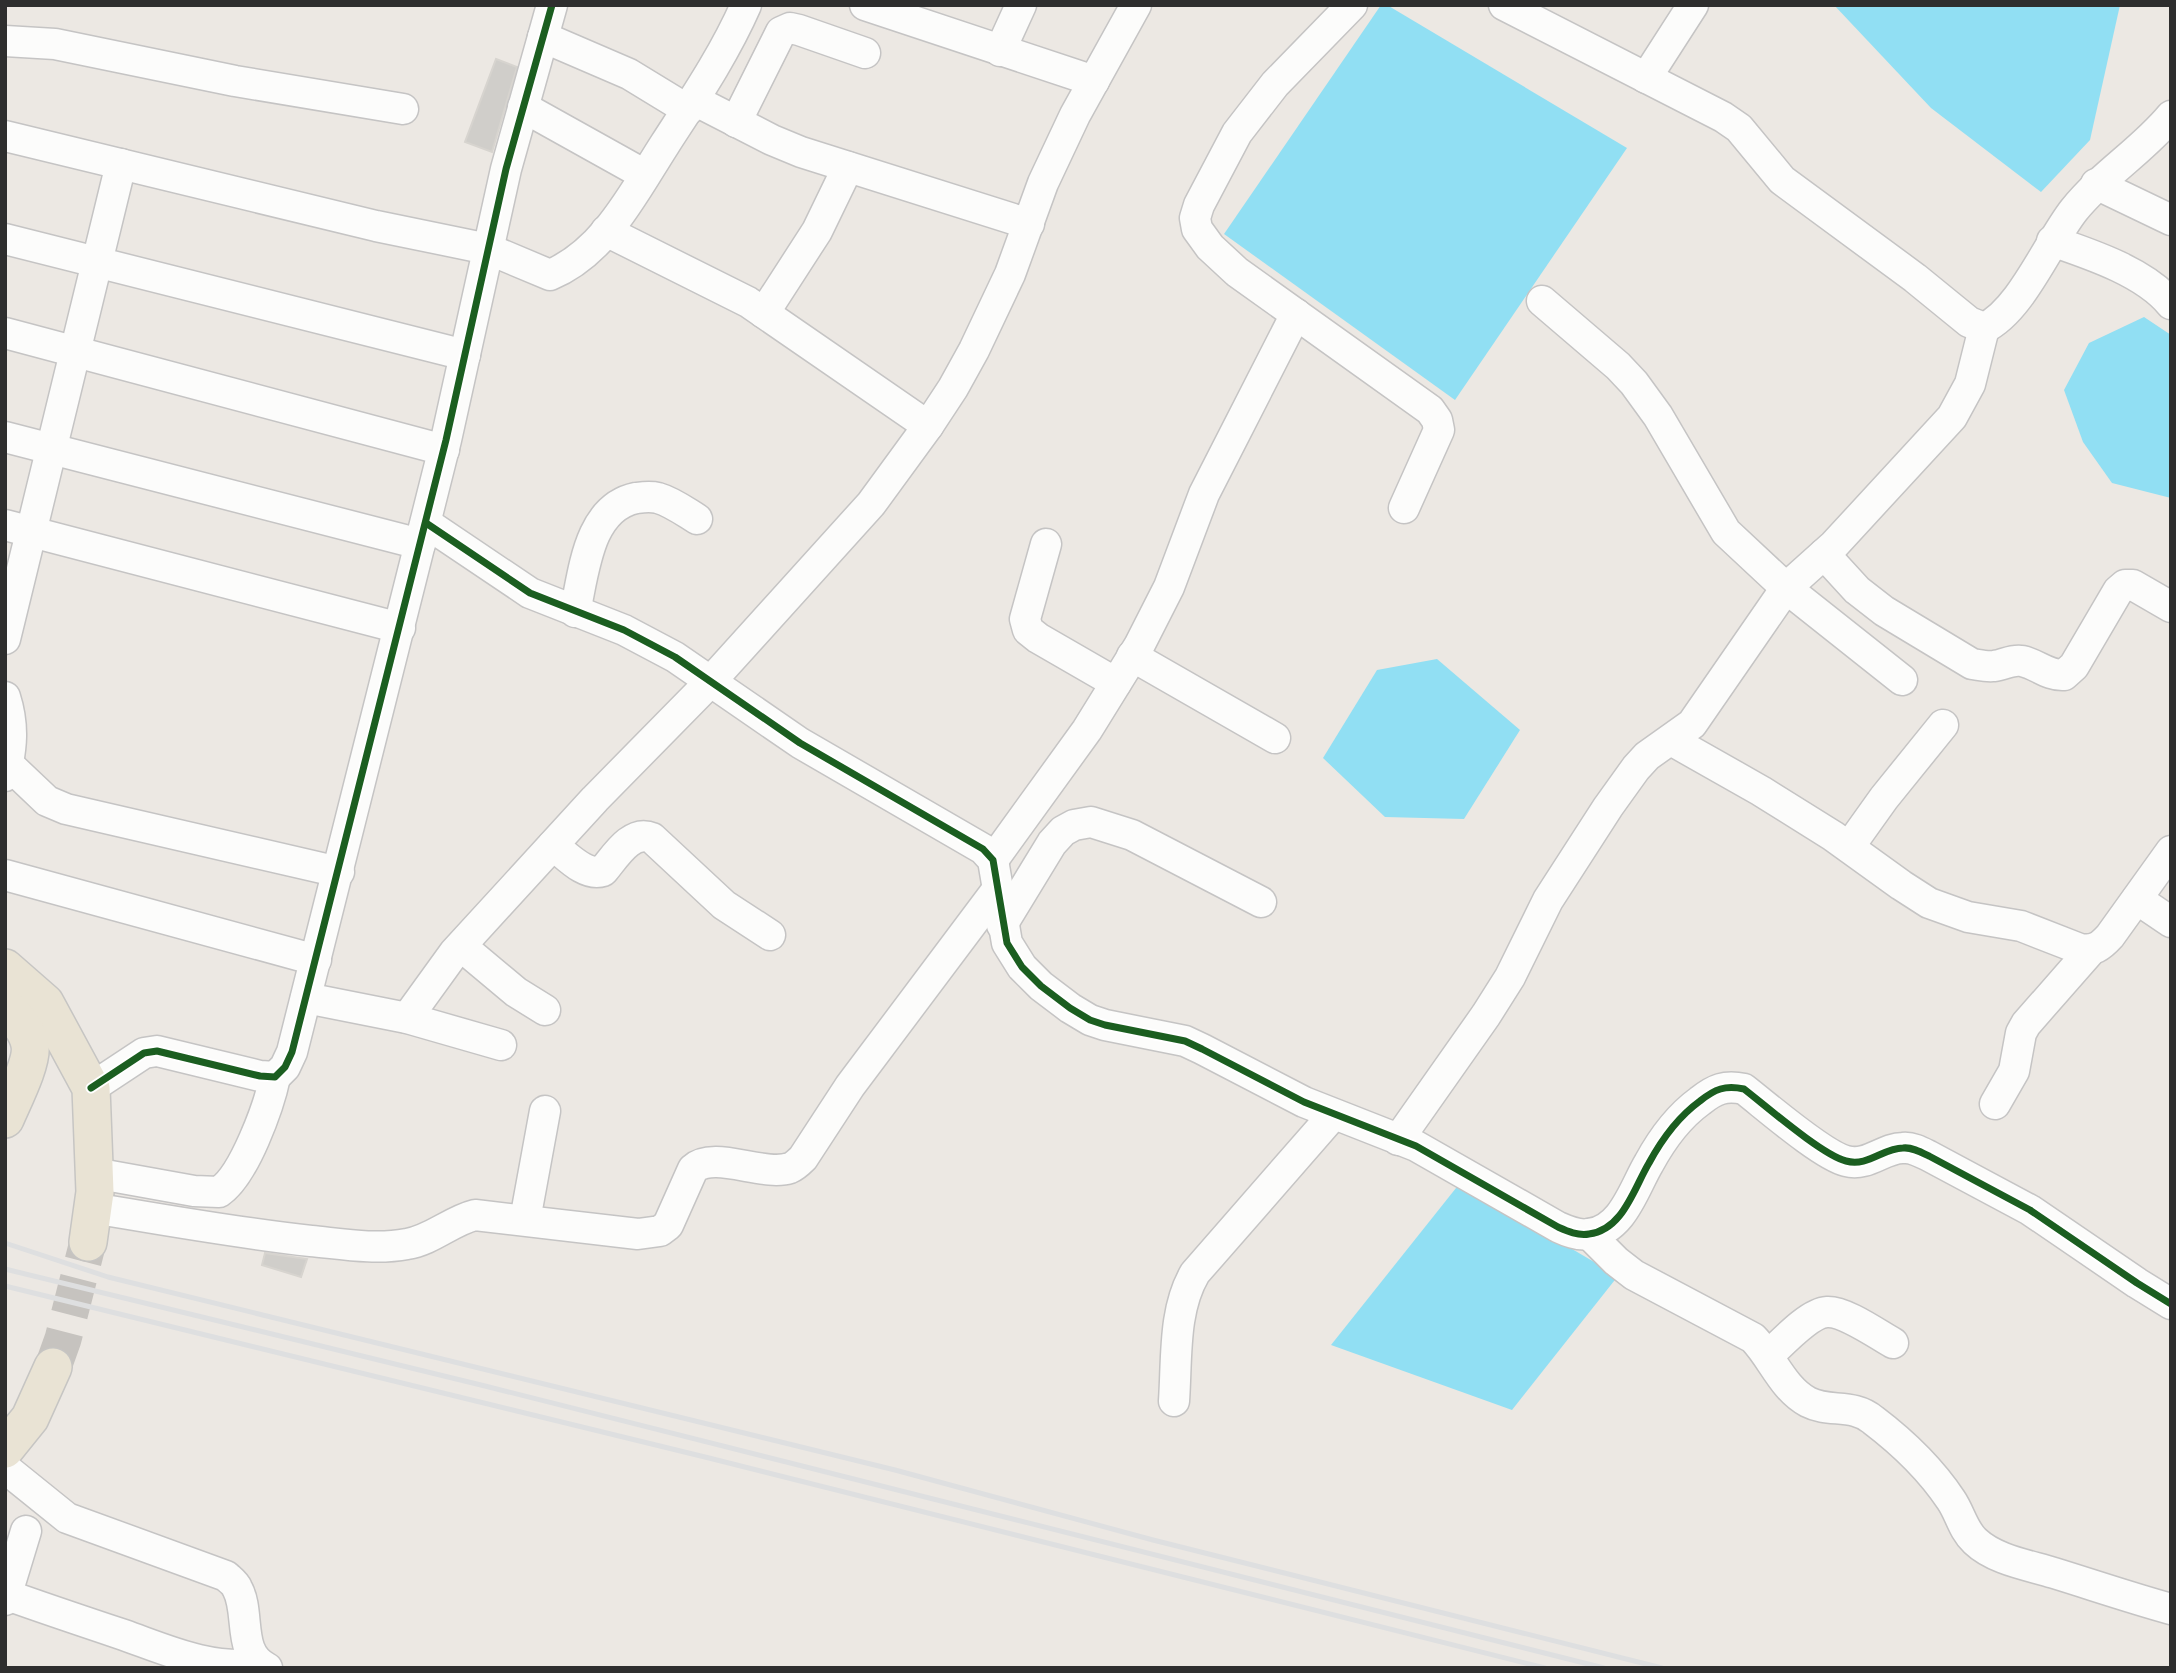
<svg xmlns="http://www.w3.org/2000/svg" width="2176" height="1673" viewBox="0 0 2176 1673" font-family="'Noto Sans',sans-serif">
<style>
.water{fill:#91dff3}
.building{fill:#d0ceca;stroke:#d7d4cf;stroke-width:2}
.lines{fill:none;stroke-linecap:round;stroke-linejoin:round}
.major-tunnel{stroke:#c6c3bf;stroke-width:37;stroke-dasharray:37 18;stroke-linecap:butt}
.minor-casing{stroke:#c5c4c4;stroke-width:33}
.major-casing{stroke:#c6c5c3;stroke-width:40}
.minor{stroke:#fcfcfb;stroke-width:30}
.major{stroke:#e9e3d4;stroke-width:37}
.rail{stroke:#dedfe0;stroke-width:5}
.cycleway-casing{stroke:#fff;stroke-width:11}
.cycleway{stroke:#1b5e20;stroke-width:7}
</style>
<rect width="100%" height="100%" fill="#ece8e3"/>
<g class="water">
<path d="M 1381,5 L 1387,5 L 1627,148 L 1455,400 L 1224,234 Z"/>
<path d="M 1834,5 L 2120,5 L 2090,140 L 2041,192 L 1931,108 Z"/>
<path d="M 2144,317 L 2171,335 L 2171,498 L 2112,483 L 2083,442 L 2064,390 L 2089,343 Z"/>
<path d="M 1437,659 L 1520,730 L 1464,819 L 1385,817 L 1323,758 L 1377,670 Z"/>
<path d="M 1460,1183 L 1618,1276 L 1512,1410 L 1331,1345 Z"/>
</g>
<g class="building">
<path d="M 496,59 L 517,67 L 492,152 L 465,142 Z"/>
<path d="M 265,1253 L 307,1259 L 301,1277 L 262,1265 Z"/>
</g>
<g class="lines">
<path class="major-tunnel" d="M 53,1367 L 63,1339 L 88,1242"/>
<g class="minor-casing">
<g id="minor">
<path d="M 865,5 L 1094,81"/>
<path d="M 1352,5 L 1275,84 L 1237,133 L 1199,205 L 1195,218 L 1197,229 L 1210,247 L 1237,272 L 1430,410 L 1437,420 L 1439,430 L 1404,508"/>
<path d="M 1504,5 L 1723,117 L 1739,128 L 1782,180 L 1915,278 L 1969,322 L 1984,328 C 2021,311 2048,243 2074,210 C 2103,174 2142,151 2171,116"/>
<path d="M 543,37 L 629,74 L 688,110"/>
<path d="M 5,41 L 55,44 L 235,81 L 403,109"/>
<path d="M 1000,51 L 1021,5"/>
<path d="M 1646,78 L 1693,5"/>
<path d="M 694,100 L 772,140 L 801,152 L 1029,224"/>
<path d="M 523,107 L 645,175"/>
<path d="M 736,122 L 781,32 L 790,28 L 799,30 L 865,53"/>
<path d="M 5,136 L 376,226 L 488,249 L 550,275 C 605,252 634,192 665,144 C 694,99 724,55 746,5"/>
<path d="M 2096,184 L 2171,220"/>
<path d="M 606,231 L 748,302 L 928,426"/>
<path d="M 5,239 L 465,355"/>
<path d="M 2052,241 C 2090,254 2145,272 2171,304"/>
<path d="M 1542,301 L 1618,366 L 1634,383 L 1658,416 L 1726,532 L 1786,588 L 1902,680"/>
<path d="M 764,313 L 817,231 L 848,167"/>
<path d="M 5,333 L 444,450"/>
<path d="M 5,437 L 420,544"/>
<path d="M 426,523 L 530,593 L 624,630 L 675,657 L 800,743 L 983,849 L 993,860 L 1007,943 L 1022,967 L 1041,986 L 1070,1008 L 1090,1020 L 1105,1025 L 1185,1041 L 1202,1049 L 1304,1102 L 1416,1146 L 1558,1227 C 1567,1231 1578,1236 1589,1234 C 1623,1230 1634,1188 1649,1163 C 1662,1139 1678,1117 1700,1101 C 1715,1089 1725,1085 1744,1089 C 1766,1106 1822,1155 1846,1161 C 1868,1167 1883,1148 1903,1148 C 1912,1147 1921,1152 1929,1156 L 2030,1210 L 2137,1283 L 2171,1304"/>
<path d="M 5,525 L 400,628"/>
<path d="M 1046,544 L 1025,619 L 1028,630 L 1038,638 L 1116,683"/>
<path d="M 1824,554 L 1857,590 L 1884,611 L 1972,664 C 1979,665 1987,667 1994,666 C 2004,665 2012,659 2022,661 C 2037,664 2048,676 2064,675 L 2074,666 L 2118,591 L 2125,585 L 2133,585 L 2171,607"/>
<path d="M 575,612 C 584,572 588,508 636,498 C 644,497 650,496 658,498 C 672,502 684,511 697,519"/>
<path d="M 5,639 L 121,164"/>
<path d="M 1132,656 L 1275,738"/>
<path d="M 5,697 C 14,725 12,748 5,776"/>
<path d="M 1671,740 L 1761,791 L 1833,836 L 1901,885 L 1929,903 L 1968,917 L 2021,926 L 2080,949 C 2094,951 2100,947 2110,936 L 2171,851"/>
<path d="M 8,764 L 47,801 L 66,809 L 339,872"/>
<path d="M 553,845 C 566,855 585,877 603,871 C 615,857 631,829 652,838 L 724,905 L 770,935"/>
<path d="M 1849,847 L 1884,798 L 1943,725"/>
<path d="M 993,860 L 1087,730 L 1139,646 L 1169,587 L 1204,494 L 1296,314"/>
<path d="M 5,875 L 316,960"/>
<path d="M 2137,899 L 2171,922"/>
<path d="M 1002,925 L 1052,843 L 1063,831 L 1074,825 L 1091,822 L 1132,835 L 1261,902"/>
<path d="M 461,946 L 516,992 L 545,1010"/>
<path d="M 306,998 L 407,1018 L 501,1045"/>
<path d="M 407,1018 L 454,953 L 595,799 L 711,681 L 871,504 L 928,426 L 953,388 L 974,350 L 1010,274 L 1043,183 L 1075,115 L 1136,5"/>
<path d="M 91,1088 L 144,1053 L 157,1051 L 260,1076 L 275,1077 L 285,1067 L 292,1052 L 446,440 L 506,169 L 552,5"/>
<path d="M 1995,1104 L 2014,1071 L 2021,1033 L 2026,1024 L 2090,951"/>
<path d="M 1398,1140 L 1486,1015 L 1510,977 L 1548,900 L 1608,807 L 1636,768 L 1647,756 L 1692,724 L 1786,588 L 1834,545 L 1952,417 L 1970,384 L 1984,328"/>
<path d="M 94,1173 L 194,1191 L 219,1192 C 244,1176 269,1106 275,1077"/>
<path d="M 93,1208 C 165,1220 237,1233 311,1241 C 342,1244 375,1250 407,1244 C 432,1240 451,1221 475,1215 L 638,1234 L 660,1231 L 668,1225 L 693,1169 C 714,1150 763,1177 790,1168 C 795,1166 799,1162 803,1158 L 850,1086 L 997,890"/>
<path d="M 525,1220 L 545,1111"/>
<path d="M 1589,1234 L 1616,1261 L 1634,1275 L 1753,1338 C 1772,1357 1783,1389 1808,1402 C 1829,1413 1853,1403 1873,1420 C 1902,1442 1931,1470 1951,1500 C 1960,1513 1963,1530 1975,1541 C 1995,1560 2028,1565 2054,1573 C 2093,1585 2131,1598 2171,1609"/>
<path d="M 1769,1355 C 1782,1343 1809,1313 1827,1312 C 1845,1311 1877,1334 1893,1343"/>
<path d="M 1174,1401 C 1177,1359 1173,1310 1195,1273 L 1333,1115"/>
<path d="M 5,1468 L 67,1518 L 226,1576 C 229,1579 235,1583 237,1588 C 251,1613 236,1653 267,1668"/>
<path d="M 7,1595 C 46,1609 85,1622 124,1635 C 169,1651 210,1670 259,1664"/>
<path d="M 5,1600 L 26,1531"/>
</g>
</g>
<g class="major-casing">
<g id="major">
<path d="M 5,968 L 45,1003 L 91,1088 L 95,1192 L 88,1242"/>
<path d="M 5,1007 C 15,1016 28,1031 30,1045 C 33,1062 12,1102 5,1119"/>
<path d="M 5,1449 L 30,1418 L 53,1367"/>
</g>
</g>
<use href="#minor" class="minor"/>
<use href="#major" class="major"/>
<g class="rail">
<path d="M 5,1243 L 108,1277 L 895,1470 L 1153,1540 L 1662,1668"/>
<path d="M 5,1269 L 485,1386 L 1604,1668"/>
<path d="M 5,1286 L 709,1458 L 1545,1668"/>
</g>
<g class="cycleway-casing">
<g id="cycleway">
<path d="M 426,523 L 530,593 L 624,630 L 675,657 L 800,743 L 983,849 L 993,860 L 1007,943 L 1022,967 L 1041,986 L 1070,1008 L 1090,1020 L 1105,1025 L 1185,1041 L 1202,1049 L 1304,1102 L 1416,1146 L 1558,1227 C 1567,1231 1578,1236 1589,1234 C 1623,1230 1634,1188 1649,1163 C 1662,1139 1678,1117 1700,1101 C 1715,1089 1725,1085 1744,1089 C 1766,1106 1822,1155 1846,1161 C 1868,1167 1883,1148 1903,1148 C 1912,1147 1921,1152 1929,1156 L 2030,1210 L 2137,1283 L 2171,1304"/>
<path d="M 91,1088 L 144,1053 L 157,1051 L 260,1076 L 275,1077 L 285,1067 L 292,1052 L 446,440 L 506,169 L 552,5"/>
</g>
</g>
<use href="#cycleway" class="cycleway"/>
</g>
<rect width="2176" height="1673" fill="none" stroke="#2e2e2e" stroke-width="14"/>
</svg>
